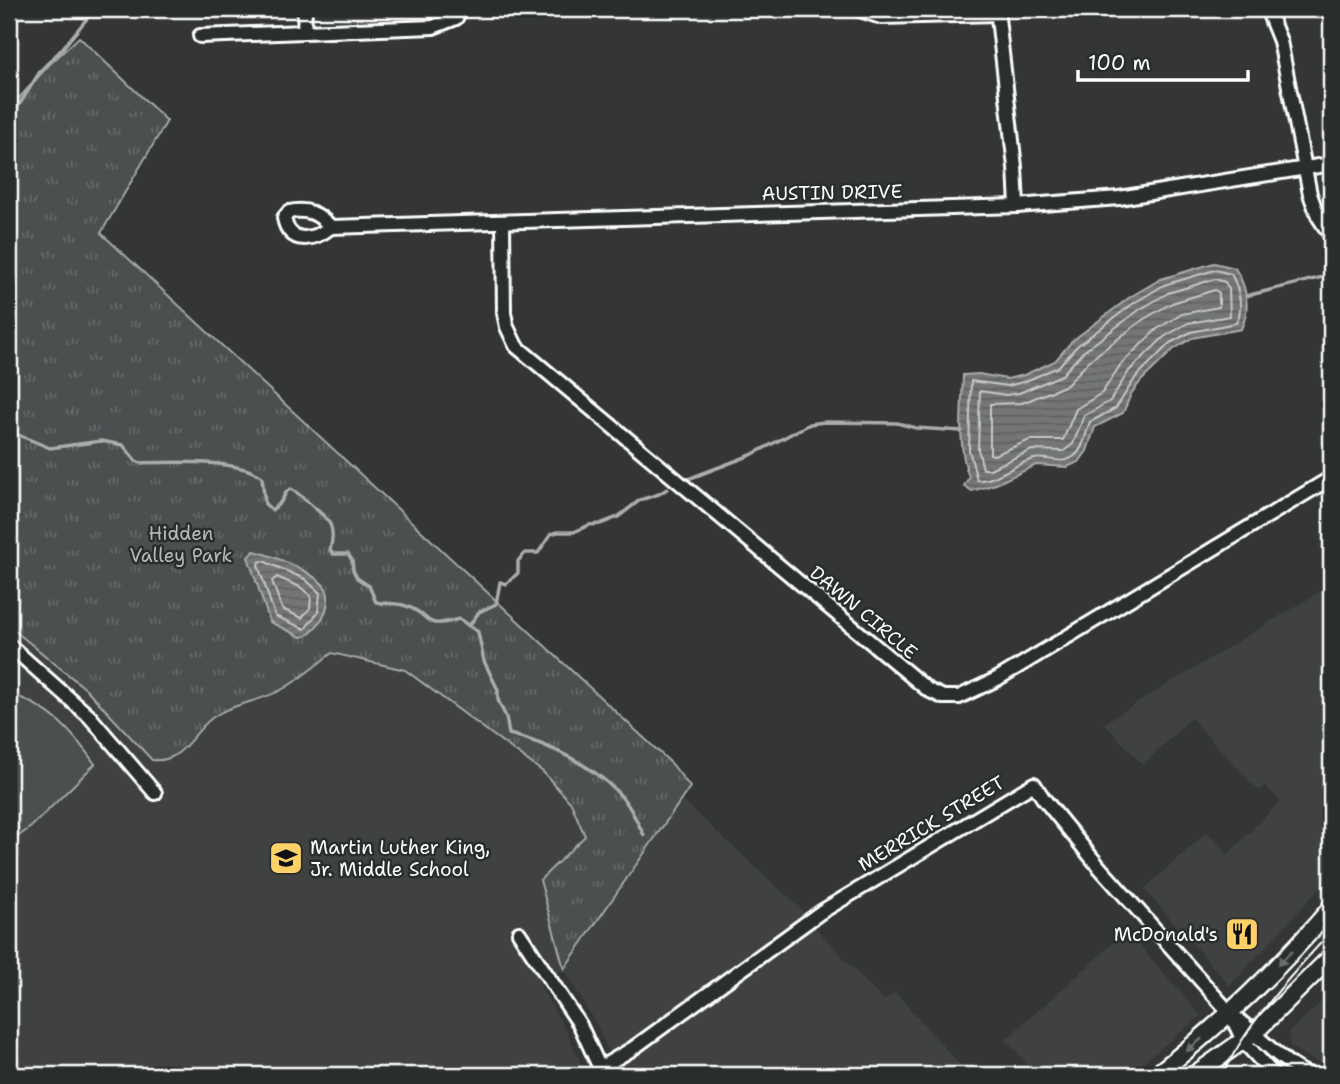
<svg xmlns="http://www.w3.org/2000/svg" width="1340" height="1084" viewBox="0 0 1340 1084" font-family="'Shantell Sans',sans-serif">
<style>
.built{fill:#404243}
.park{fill:url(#park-tufts);stroke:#a6a7a8;stroke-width:2}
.garden{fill:#4c4f50;stroke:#a6a7a8;stroke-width:2}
.water{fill:url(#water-rules);stroke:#abacad;stroke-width:2}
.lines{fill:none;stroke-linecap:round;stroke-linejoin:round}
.shore{stroke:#c7c8c8;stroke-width:2}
.stream{stroke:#abacad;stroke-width:3.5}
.minor-casing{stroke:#fff;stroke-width:18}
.major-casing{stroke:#fff;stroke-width:21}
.minor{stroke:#2a2d2e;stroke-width:12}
.major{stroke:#2a2d2e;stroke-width:16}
.tram{stroke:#fff;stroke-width:2}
.oneway{fill:#6a6c6d}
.labels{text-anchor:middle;stroke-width:5;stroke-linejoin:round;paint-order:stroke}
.street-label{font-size:19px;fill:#fff;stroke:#2a2d2e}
.park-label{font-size:19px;fill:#b7b9b9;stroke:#2a2d2e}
.poi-label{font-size:19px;fill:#fff;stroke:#2a2d2e;text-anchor:start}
</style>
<defs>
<pattern id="park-tufts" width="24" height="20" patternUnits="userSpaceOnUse" patternTransform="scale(1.75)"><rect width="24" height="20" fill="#4c4f50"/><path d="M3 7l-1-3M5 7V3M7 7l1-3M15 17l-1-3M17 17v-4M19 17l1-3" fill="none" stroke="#67696a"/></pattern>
<pattern id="water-rules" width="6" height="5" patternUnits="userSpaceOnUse" patternTransform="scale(1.75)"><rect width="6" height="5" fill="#737576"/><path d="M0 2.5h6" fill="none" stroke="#606061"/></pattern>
</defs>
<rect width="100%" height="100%" fill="#333536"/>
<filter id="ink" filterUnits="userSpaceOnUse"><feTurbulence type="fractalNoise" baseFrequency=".0143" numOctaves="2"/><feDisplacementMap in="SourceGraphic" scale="14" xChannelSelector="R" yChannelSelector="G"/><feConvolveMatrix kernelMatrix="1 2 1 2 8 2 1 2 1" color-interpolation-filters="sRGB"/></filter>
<g filter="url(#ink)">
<g class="built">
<path d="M 1331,585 L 1331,876 L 1230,986 L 1144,889 L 1207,832 L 1228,854 L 1280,801 L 1265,785 L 1259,791 L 1191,718 L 1143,765 L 1104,723 Z"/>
<path d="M 9,626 L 87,690 L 152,760 L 183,750 L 212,718 L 246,702 L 281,690 L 332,653 L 405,670 L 543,772 L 571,803 L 585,835 L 564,968 L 681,799 L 799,907 L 823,936 L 884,1001 L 895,992 L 969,1075 L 619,1075 L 597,1026 L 564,969 L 540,986 L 567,1033 L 586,1075 L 9,1075 Z"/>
<path d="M 1127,931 L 1201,1016 L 1127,1075 L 1020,1075 L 1029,1066 L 1006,1039 Z"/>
<path d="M 1331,993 L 1331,1065 L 1320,1063 L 1290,1047 L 1289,1032 Z"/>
</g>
<path class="park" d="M 79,37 L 167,121 L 101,233 L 672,764 L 690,787 L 564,969 L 540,880 L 585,836 L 571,803 L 543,772 L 405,670 L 332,653 C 316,665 300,679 283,689 C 261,702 232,703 212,718 C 190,735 183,763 152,760 L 87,690 L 9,626 L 9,109 L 50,64 Z"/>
<path class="garden" d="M 9,693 C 51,708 70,729 95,764 L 31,827 L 9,843 Z"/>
<g class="water">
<path d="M 1214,263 L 1235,268 C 1247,287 1251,308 1241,329 L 1192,338 L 1174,349 L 1141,381 L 1131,394 L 1123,413 L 1095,427 L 1087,451 L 1079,462 L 1067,467 L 1036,465 L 996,484 L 972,491 L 964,486 L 969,477 C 957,446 962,408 963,375 L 979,374 L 1007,379 L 1024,375 L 1055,361 L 1072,341 L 1130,297 L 1161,279 Z"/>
<path d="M 254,551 C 271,555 318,573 326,589 C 331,598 326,613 321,620 C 315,628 311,636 301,637 L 270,622 L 248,557 Z"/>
</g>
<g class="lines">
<g class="shore">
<path d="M 1215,270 L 1231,274 C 1239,288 1244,309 1236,323 L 1191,332 L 1170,343 L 1136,377 L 1116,408 L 1090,422 C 1085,434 1084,450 1073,457 C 1062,465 1046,456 1034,459 C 1015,463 996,482 977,480 L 969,450 L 971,381 L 1008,386 L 1026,381 L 1058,367 L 1077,346 L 1134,303 L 1164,285 Z"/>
<path d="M 1215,279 L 1225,282 L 1229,289 L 1230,316 L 1188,323 L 1164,337 L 1129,371 L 1110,401 L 1084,416 L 1073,444 L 1064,451 L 1032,450 L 990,469 L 983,469 L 978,449 L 980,391 L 1006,395 L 1019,393 L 1062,375 L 1083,352 L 1139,310 L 1168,293 Z"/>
<path d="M 1215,290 L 1219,293 L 1219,307 L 1182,314 L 1157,329 L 1121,364 L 1102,393 L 1076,409 L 1063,440 L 1030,440 L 994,455 L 990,454 L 990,404 L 1022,403 L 1067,385 L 1090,360 L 1144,319 L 1172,303 Z"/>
<path d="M 263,561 L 305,579 L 320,593 L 318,612 L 305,629 L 275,616 L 258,565 L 259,562 Z"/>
<path d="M 277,577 L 300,587 L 311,596 L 310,608 L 302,618 L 282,609 L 272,581 Z"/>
</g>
<g class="stream">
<path d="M 9,121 L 41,70 L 61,50 L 95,9"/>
<path d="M 1246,296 L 1331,275"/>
<path d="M 9,434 L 16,434 L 50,448 L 101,441 L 123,445 L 136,461 L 141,463 C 172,462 237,459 262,477 L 265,504 L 272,510 L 280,503 L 287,491 L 291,489 C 298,493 303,498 309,503 C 328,519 337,524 330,550 L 333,554 L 348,554 L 352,560 L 353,570 L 357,578 L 369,586 L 376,602 C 385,604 394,603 403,605 C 435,614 418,631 459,619 L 478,632 L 484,661 L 498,690 L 498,700 L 506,717 L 509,734 C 550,744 599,768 625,801 C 633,811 638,824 644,835"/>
<path d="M 688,479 L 751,455 L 810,424 L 824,422 L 897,423 L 916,428 L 962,431"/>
<path d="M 469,626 L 479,612 L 496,604 L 500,582 L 506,584 L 518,573 L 518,561 L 525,553 L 538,553 L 551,534 L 557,532 L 574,532 L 589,525 L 600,524 L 618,517 L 640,500 L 659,494 L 667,489"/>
</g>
<g class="minor-casing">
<g id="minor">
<path d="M 857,9 L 881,17 L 998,14"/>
<path d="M 997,9 L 1015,167 L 1017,206"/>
<path d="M 1267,9 L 1280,41 L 1310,194 L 1318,216 L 1331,236"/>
<path d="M 304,32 L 305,9"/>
<path d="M 200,36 L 433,27 L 456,18 L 461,9"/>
<path d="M 503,222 L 504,313 L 507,327 L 516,346 L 928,690 L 943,697 L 959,697 L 997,679 L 1331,478"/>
<path d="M 331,227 C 318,213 307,208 289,212 L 284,218 C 289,245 313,241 331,227 L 1017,206 L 1119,198 L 1331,164"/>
<path d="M 9,645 L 90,717 L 155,793"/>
<path d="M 519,933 L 580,1025 L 603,1075"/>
<path d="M 1232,1017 L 1243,1041 L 1274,1075"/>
<path d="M 600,1068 L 632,1049 L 821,912 L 1034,784 L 1043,798 L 1100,868 L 1230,1013 C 1258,1034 1278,1061 1309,1075"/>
</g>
</g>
<g class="major-casing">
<g id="major">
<path d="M 1156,1075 C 1220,1025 1278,970 1331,908"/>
<path d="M 1194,1075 L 1255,1032 L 1331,957"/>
</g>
</g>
<use href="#minor" class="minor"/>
<use href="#major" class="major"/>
<path class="tram" d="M 1222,1075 C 1249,1021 1290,976 1331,932"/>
</g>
<defs><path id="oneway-solid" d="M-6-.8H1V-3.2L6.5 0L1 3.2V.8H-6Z" transform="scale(1.75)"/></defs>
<g class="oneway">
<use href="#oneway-solid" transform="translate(1285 958) rotate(134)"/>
<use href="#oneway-solid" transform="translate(1194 1045) rotate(141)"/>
</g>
</g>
<defs>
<g id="school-square" transform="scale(1.75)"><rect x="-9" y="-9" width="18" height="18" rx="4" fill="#ffd166" stroke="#2a2d2e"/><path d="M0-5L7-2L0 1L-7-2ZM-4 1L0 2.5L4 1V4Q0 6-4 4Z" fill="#111"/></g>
<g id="restaurant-square" transform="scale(1.75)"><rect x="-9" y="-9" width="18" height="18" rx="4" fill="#ffd166" stroke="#2a2d2e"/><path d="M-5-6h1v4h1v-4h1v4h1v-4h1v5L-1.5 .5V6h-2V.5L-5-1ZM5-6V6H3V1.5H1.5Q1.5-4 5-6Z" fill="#111"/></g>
</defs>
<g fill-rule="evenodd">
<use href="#school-square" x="286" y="858"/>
<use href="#restaurant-square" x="1242" y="934"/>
</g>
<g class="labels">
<g class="street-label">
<text transform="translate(832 192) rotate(-1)" y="7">AUSTIN DRIVE</text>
<text transform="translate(864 612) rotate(40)" y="7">DAWN CIRCLE</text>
<text transform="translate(931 823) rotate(-31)" y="7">MERRICK STREET</text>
</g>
<g class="park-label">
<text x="181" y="540">Hidden<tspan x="181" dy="22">Valley Park</tspan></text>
</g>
<g class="poi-label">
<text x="310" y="854">Martin Luther King,<tspan x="310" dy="22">Jr. Middle School</tspan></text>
<text x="1218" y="941" text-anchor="end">McDonald's</text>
</g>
</g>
<rect width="1340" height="1084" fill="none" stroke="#2a2d2e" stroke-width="35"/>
<rect x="18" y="18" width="1305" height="1049" fill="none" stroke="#fff" stroke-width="2.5" filter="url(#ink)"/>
<path d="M1078 70v10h170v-10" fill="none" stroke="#ffffff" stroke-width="3.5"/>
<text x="1088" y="70" font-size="21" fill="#ffffff" stroke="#2a2d2e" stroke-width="5" paint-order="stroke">100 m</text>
</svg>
